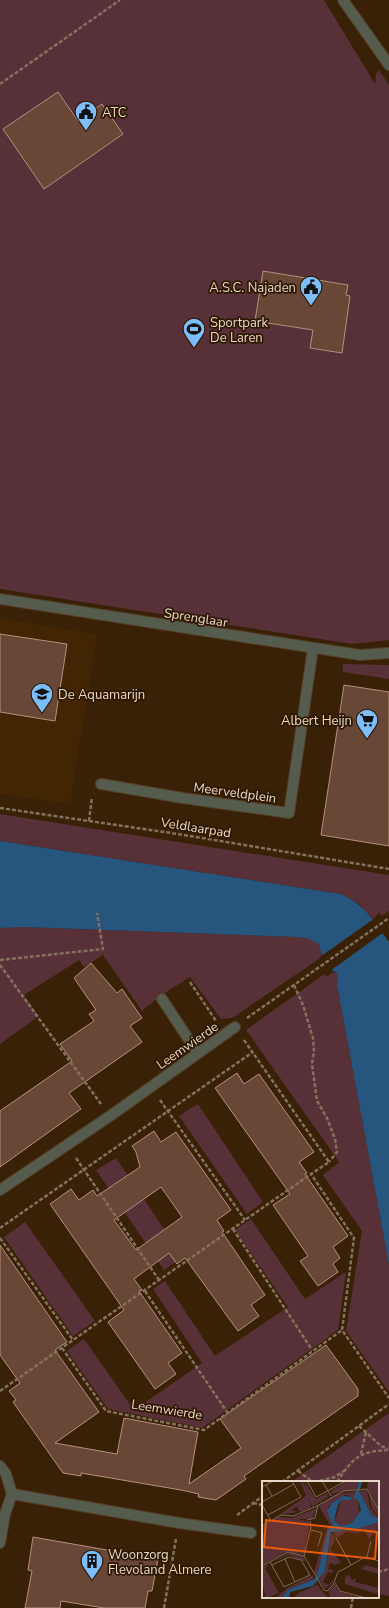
<svg xmlns="http://www.w3.org/2000/svg" width="389" height="1608" viewBox="0 0 389 1608" font-family="'Nunito Sans',sans-serif">
<style>
.built{fill:#422603}
.green{fill:#583038}
.water{fill:#26567e}
.pier{fill:#382106}
.building{fill:#694737;stroke:#b58f7d;fill-rule:evenodd}
.lines{fill:none;stroke-linecap:round;stroke-linejoin:round}
.service-casing{stroke:#543e25;stroke-width:12}
.minor-casing{stroke:#543e25;stroke-width:12}
.tertiary-casing{stroke:#543e25;stroke-width:12}
.path{stroke:#84705b;stroke-width:2.5;stroke-dasharray:4 2;stroke-linecap:butt}
.service{stroke:#555b4d;stroke-width:10}
.minor{stroke:#555b4d;stroke-width:10}
.tertiary{stroke:#555b4d;stroke-width:10}
.labels{text-anchor:middle;stroke-width:3.5;stroke-linejoin:round;paint-order:stroke}
.poi-label{font-size:13px;fill:#e7d7c8;stroke:#2e1800;text-anchor:start}
.street-label{font-size:13px;fill:#e7d7c8;stroke:#2e1800}
.inset-road{fill:none;stroke:#7e6a54;stroke-width:1}
.view{fill:#e8590c;fill-opacity:0.15;stroke:#e8590c;stroke-width:2}
.inset-edge{fill:none;stroke:#e7d7c8;stroke-width:2}
</style>
<rect width="100%" height="100%" fill="#382106"/>
<path class="built" d="M 0,618 L 97,634 L 70,804 L 0,794 Z"/>
<g class="green">
<path d="M 0,0 L 324,0 L 375,84 L 376,74 L 379,70 L 389,85 L 389,640 L 352,644 L 0,589 Z"/>
<path d="M 343,664 L 389,665 L 389,679 L 343,672 Z"/>
<path d="M 0,814 L 389,875 L 389,911 L 382,916 L 379,913 L 373,919 L 360,905 L 341,894 L 0,841 Z"/>
<path d="M 24,927 L 297,937 L 309,939 L 319,944 L 322,957 L 232,1018 L 221,1019 L 190,977 L 160,996 L 142,1011 L 103,955 L 84,967 L 79,960 L 24,995 L 39,1016 L 0,1044 L 0,928 Z"/>
<path d="M 333,972 L 338,974 L 337,985 L 389,1265 L 389,1392 L 346,1331 L 362,1231 L 323,1175 L 339,1162 L 246,1030 L 323,975 L 328,976 Z"/>
<path d="M 198,1104 L 263,1202 L 247,1214 L 179,1116 Z"/>
<path d="M 116,1158 L 183,1257 L 164,1270 L 96,1170 Z"/>
<path d="M 251,1219 L 305,1299 L 346,1272 L 338,1330 L 202,1428 L 108,1409 L 67,1351 L 84,1339 L 134,1410 L 202,1363 L 153,1289 L 165,1281 L 215,1356 L 288,1307 L 235,1230 Z"/>
<path d="M 25,1222 L 95,1321 L 73,1336 L 4,1237 Z"/>
<path d="M 389,1413 L 389,1596 L 378,1594 L 378,1482 L 291,1482 Z"/>
</g>
<path class="water" d="M 0,841 L 341,894 C 368,907 372,920 389,942 L 389,1265 L 337,985 L 338,974 C 327,969 321,956 319,944 L 309,939 L 297,937 L 24,927 L 0,928 Z"/>
<path class="pier" d="M 375,918 L 384,932 L 330,971 L 320,957 Z"/>
<g class="building">
<path d="M 58,92 L 78,121 L 102,104 L 123,134 L 44,189 L 3,129 Z"/>
<path d="M 263,271 L 348,285 L 346,295 L 350,296 L 342,353 L 310,348 L 313,330 L 255,321 Z"/>
<path d="M 0,634 L 67,644 L 55,721 L 0,712 Z"/>
<path d="M 344,685 L 389,692 L 389,846 L 321,835 Z"/>
<path d="M 91,963 L 117,993 L 122,989 L 142,1018 L 130,1026 L 142,1042 L 69,1093 L 81,1109 L 0,1167 L 0,1111 L 72,1061 L 60,1044 L 94,1021 L 89,1014 L 96,1010 L 74,978 Z"/>
<path d="M 237,1073 L 244,1084 L 259,1074 L 314,1152 L 299,1162 L 307,1173 L 305,1174 L 348,1236 L 333,1247 L 340,1258 L 333,1264 L 338,1272 L 318,1286 L 300,1261 L 308,1256 L 273,1205 L 290,1194 L 215,1088 Z"/>
<path d="M 154,1131 L 161,1142 L 176,1132 L 231,1210 L 217,1220 L 224,1231 L 222,1232 L 265,1295 L 251,1305 L 259,1316 L 238,1331 L 185,1258 L 177,1264 L 169,1253 L 134,1279 L 142,1290 L 139,1291 L 182,1353 L 168,1363 L 176,1374 L 155,1389 L 108,1322 L 124,1310 L 50,1204 L 71,1189 L 79,1200 L 93,1190 L 97,1196 L 140,1167 L 136,1152 L 132,1146 ZM 161,1187 L 182,1217 L 136,1250 L 114,1220 Z"/>
<path d="M 0,1245 L 67,1342 L 55,1350 L 99,1412 L 55,1443 L 117,1454 L 124,1418 L 198,1432 L 189,1484 L 241,1448 L 220,1419 L 326,1345 L 358,1389 L 358,1396 L 244,1476 L 246,1479 L 216,1500 L 198,1497 L 199,1494 L 181,1490 L 81,1473 L 81,1476 L 63,1473 L 13,1402 L 16,1400 L 9,1391 L 20,1383 L 0,1355 Z"/>
<path d="M 33,1537 L 158,1559 L 152,1591 L 148,1591 L 145,1608 L 104,1608 L 61,1601 L 60,1608 L 25,1608 L 32,1571 L 28,1570 Z"/>
</g>
<g class="lines">
<g class="service-casing">
<path id="service" d="M 162,999 L 197,1052"/>
</g>
<g class="minor-casing">
<g id="minor">
<path d="M 0,599 L 360,655 L 389,653"/>
<path d="M 101,784 L 183,798 L 289,813 L 313,648"/>
<path d="M 0,1190 L 110,1116 L 235,1027"/>
<path d="M 0,1466 L 6,1474 L 12,1494 L 5,1514 L 0,1543"/>
<path d="M 12,1494 L 179,1523 L 251,1533"/>
</g>
</g>
<g class="tertiary-casing">
<path id="tertiary" d="M 343,0 L 389,65"/>
</g>
<g class="path">
<path d="M 0,84 L 120,0"/>
<path d="M 0,808 L 178,834 L 389,869"/>
<path d="M 89,821 L 92,797"/>
<path d="M 0,960 L 103,949 L 97,913"/>
<path d="M 0,965 L 101,1104"/>
<path d="M 190,982 L 216,1021"/>
<path d="M 294,985 L 303,1005 L 313,1038 L 314,1051 L 312,1064 L 317,1101 L 327,1118 L 335,1139 L 337,1152 L 329,1162"/>
<path d="M 247,1018 L 389,918"/>
<path d="M 244,1040 L 329,1162 L 311,1174 L 354,1238 L 342,1330 L 389,1398"/>
<path d="M 160,1100 L 245,1220"/>
<path d="M 76,1158 L 159,1280"/>
<path d="M 0,1228 L 253,1052"/>
<path d="M 233,1229 L 312,1350"/>
<path d="M 0,1238 L 73,1340"/>
<path d="M 145,1291 L 227,1412"/>
<path d="M 62,1348 L 106,1411 L 204,1430 L 342,1330"/>
<path d="M 0,1391 L 311,1174"/>
<path d="M 359,1426 L 381,1446 L 388,1449"/>
<path d="M 361,1454 L 366,1432"/>
<path d="M 298,1471 L 313,1482"/>
<path d="M 282,1482 L 389,1404"/>
<path d="M 314,1482 L 335,1477 L 345,1470"/>
<path d="M 337,1482 C 353,1458 359,1451 389,1450"/>
<path d="M 253,1503 L 263,1505"/>
<path d="M 237,1515 L 263,1496"/>
<path d="M 378,1572 L 389,1569"/>
<path d="M 164,1608 L 176,1539"/>
<path d="M 351,1608 L 353,1597"/>
</g>
<use href="#service" class="service"/>
<use href="#minor" class="minor"/>
<use href="#tertiary" class="tertiary"/>
</g>
<defs>
<g id="civic-pin" transform="scale(1.15)"><path d="M0 17L-7.5 6A9.5 9.5 0 1 1 7.5 6Z" fill="#7cbef9" stroke="#2e1800"/><path d="M-.6-6.5H3V-4.5H.6V-3L4-1V1h2V6H-6V1h2V-1L-.6-3ZM-1.2 2.5V6h2.4V2.5Z" fill="#111"/></g>
<g id="stadium-pin" transform="scale(1.15)"><path d="M0 17L-7.5 6A9.5 9.5 0 1 1 7.5 6Z" fill="#7cbef9" stroke="#2e1800"/><path d="M0-5a6.5 5 0 1 0 0 10a6.5 5 0 1 0 0-10ZM-3.5-1.8h7v3.6h-7Z" fill="#111"/></g>
<g id="school-pin" transform="scale(1.15)"><path d="M0 17L-7.5 6A9.5 9.5 0 1 1 7.5 6Z" fill="#7cbef9" stroke="#2e1800"/><path d="M0-5L7-2L0 1L-7-2ZM-4 1L0 2.5L4 1V4Q0 6-4 4Z" fill="#111"/></g>
<g id="supermarket-pin" transform="scale(1.15)"><path d="M0 17L-7.5 6A9.5 9.5 0 1 1 7.5 6Z" fill="#7cbef9" stroke="#2e1800"/><path d="M-6-5.5h2.5l.6 2H6L4.5 2H-2.5L-4.4-4H-6ZM-1.5 3.2a1.3 1.3 0 1 0 .1 0ZM3 3.2a1.3 1.3 0 1 0 .1 0Z" fill="#111"/></g>
<g id="building-pin" transform="scale(1.15)"><path d="M0 17L-7.5 6A9.5 9.5 0 1 1 7.5 6Z" fill="#7cbef9" stroke="#2e1800"/><path d="M-4-6H4V6H1V3H-1V6H-4ZM-2.5-4.3h1.7v1.8h-1.7ZM.8-4.3h1.7v1.8H.8ZM-2.5-1h1.7V.8h-1.7ZM.8-1h1.7V.8H.8Z" fill="#111"/></g>
</defs>
<g fill-rule="evenodd">
<use href="#civic-pin" x="86" y="112"/>
<use href="#civic-pin" x="311" y="287"/>
<use href="#stadium-pin" x="194" y="329"/>
<use href="#school-pin" x="42" y="694"/>
<use href="#supermarket-pin" x="367" y="720"/>
<use href="#building-pin" x="92" y="1561"/>
</g>
<g class="labels">
<g class="poi-label">
<text x="102" y="117">ATC</text>
<text x="296" y="292" text-anchor="end">A.S.C. Najaden</text>
<text x="210" y="327">Sportpark<tspan x="210" dy="15">De Laren</tspan></text>
<text x="58" y="699">De Aquamarijn</text>
<text x="352" y="725" text-anchor="end">Albert Heijn</text>
<text x="108" y="1559">Woonzorg<tspan x="108" dy="15">Flevoland Almere</tspan></text>
</g>
<g class="street-label">
<text transform="translate(196 617) rotate(9)" y="5">Sprenglaar</text>
<text transform="translate(235 792) rotate(8)" y="5">Meerveldplein</text>
<text transform="translate(196 827) rotate(9)" y="5">Veldlaarpad</text>
<text transform="translate(187 1045) rotate(-35)" y="5">Leemwierde</text>
<text transform="translate(167 1409) rotate(9)" y="5">Leemwierde</text>
</g>
</g>
<g transform="translate(262 1481)">
<rect width="117" height="117" fill="#382106"/>
<path d="M 38,0 L 40,0 L 46,11 L 49,27 L 38,31 L 35,25 L 30,29 L 36,31 L 17,34 L 44,15 ZM 42,0 L 54,18 L 65,12 L 67,15 L 50,26 ZM 86,0 L 97,0 L 94,8 L 69,13 L 69,10 ZM 106,0 L 117,0 L 117,26 L 105,7 ZM 105,9 L 108,27 L 117,37 L 110,35 L 97,10 ZM 95,10 L 93,17 L 96,19 L 97,31 L 90,42 L 79,45 L 72,41 L 69,46 L 57,25 L 72,14 ZM 84,14 L 89,15 L 90,18 L 79,19 L 75,34 L 72,40 L 69,38 L 66,26 L 74,19 ZM 106,10 L 117,29 L 117,35 L 110,28 ZM 55,27 L 50,38 L 36,38 L 48,41 L 42,73 L 24,71 L 0,84 L 0,46 L 17,36 L 30,37 ZM 117,41 L 114,53 L 111,52 L 107,58 L 102,49 L 96,52 L 84,51 L 74,57 L 71,50 L 95,48 ZM 66,44 L 68,47 L 55,96 L 52,91 ZM 70,51 L 73,58 L 68,68 L 79,81 L 73,84 L 68,82 L 66,88 L 71,89 L 70,92 L 66,91 L 61,101 L 67,104 L 72,97 L 70,102 L 63,108 L 57,98 L 63,90 ZM 27,72 L 41,75 L 43,81 L 27,74 L 9,82 ZM 8,83 L 3,87 L 17,112 L 4,117 L 0,103 L 0,86 ZM 104,84 L 117,88 L 117,93 L 99,88 ZM 51,94 L 51,99 L 25,109 L 21,117 L 13,117 L 27,106 ZM 87,94 L 90,99 L 94,97 L 93,101 L 117,107 L 115,113 L 83,103 L 83,96 ZM 73,103 L 77,110 L 98,117 L 68,116 L 66,110 ZM 55,104 L 66,117 L 32,117 L 37,112 Z" fill="#583038" fill-rule="evenodd"/>
<path d="M 97,0 L 101,0 L 97,10 L 110,35 L 117,37 L 117,41 L 95,48 L 69,51 L 63,90 L 51,105 L 28,111 L 27,117 L 21,117 L 25,109 L 51,99 L 55,95 L 66,49 L 71,44 L 65,30 L 70,22 L 81,15 L 91,16 L 88,19 L 79,19 L 76,24 L 72,40 L 79,45 L 90,42 L 99,29 L 96,19 L 92,17 Z" fill="#26567e"/>
<path class="inset-road" d="M 45,0 L 54,16 L 84,0M 60,0 L 69,15M 4,4 L 10,15M 0,6 L 11,0M 0,21 L 32,3M 0,24 L 9,40M 6,34 L 39,16 L 30,0M 45,39 L 53,37 L 56,24M 48,40 L 49,46 L 42,75 L 62,109 L 65,110 L 71,104 L 76,91 L 82,88 L 103,76 L 117,80M 0,45 L 19,34 L 31,35 L 53,26 L 82,10 L 105,8 L 117,29M 49,49 L 60,52 L 56,65M 74,57 L 89,84M 105,76 L 109,60M 23,78 L 33,101M 8,81 L 22,106 L 48,94 L 39,79 L 27,76 L 10,84M 0,85 L 26,71 L 42,75M 73,102 L 78,110 L 104,117"/>
<path class="view" d="M 4,39 L 115,51 L 113,78 L 2,66 Z"/>
<rect width="117" height="117" class="inset-edge"/>
</g>
</svg>
